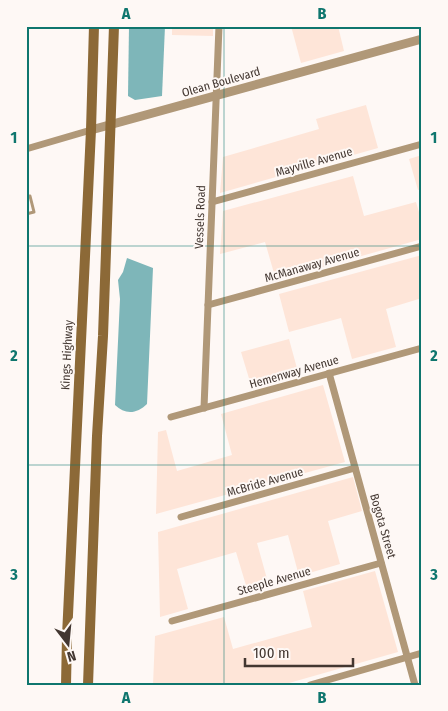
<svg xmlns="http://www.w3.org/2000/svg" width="448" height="711" viewBox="0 0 448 711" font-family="'Fira Sans Condensed',sans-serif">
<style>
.green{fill:#fee5d8}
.water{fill:#7eb6b9}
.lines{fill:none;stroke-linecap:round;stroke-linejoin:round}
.service{stroke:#b09878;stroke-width:3}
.minor{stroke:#b09878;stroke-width:7}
.tertiary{stroke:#b09878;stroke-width:9}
.secondary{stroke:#8c6937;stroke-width:10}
.grid{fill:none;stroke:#0f766e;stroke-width:1;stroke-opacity:0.55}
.labels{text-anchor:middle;stroke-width:4;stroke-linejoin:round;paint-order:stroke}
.street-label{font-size:12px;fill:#433731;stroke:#fef8f5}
.neatline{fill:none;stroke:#0f766e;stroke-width:2}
.grid-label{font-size:16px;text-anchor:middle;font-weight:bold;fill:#0f766e}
</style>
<rect width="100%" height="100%" fill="#fef8f5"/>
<g class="green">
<path d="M 172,26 L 213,26 L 213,36 L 172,35 Z"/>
<path d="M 291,26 L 338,26 L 344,51 L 301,63 Z"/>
<path d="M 366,105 L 378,148 L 220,193 L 223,157 L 319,129 L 316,119 Z"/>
<path d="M 422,155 L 422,189 L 418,190 L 409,159 Z"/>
<path d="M 353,176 L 364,216 L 416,202 L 422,222 L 422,239 L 276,280 L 265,242 L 220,254 L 223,211 Z"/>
<path d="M 422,255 L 422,298 L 386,309 L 396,347 L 352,359 L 341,318 L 289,332 L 279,294 Z"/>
<path d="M 289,339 L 298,372 L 251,385 L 241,352 Z"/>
<path d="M 323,385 L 345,462 L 156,514 L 158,432 L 166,430 L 177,471 L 232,455 L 221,414 Z"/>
<path d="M 353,477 L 362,511 L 328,521 L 340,564 L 299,576 L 288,535 L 257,543 L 269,586 L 248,592 L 236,552 L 177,569 L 188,609 L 160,617 L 158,532 Z"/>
<path d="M 375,571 L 398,652 L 282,685 L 153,685 L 155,636 L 224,617 L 233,649 L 312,627 L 303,591 Z"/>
</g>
<g class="water">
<path d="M 129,26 L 165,26 L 162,96 L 135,100 L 128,96 Z"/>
<path d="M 127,258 L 153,268 L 147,404 C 137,414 125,415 115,405 L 120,299 L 118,280 L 123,272 Z"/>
</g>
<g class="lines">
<path class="service" d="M 26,197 L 30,196 L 34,212 L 26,214"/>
<g class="minor">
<path d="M 26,149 L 91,130"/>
<path d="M 212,202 L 422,144"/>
<path d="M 208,305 L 422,246"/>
<path d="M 329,373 L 415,685"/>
<path d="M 204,408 L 219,26"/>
<path d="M 171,417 L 422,348"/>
<path d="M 181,517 L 355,468"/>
<path d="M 172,621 L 381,563"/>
<path d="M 310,685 L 422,653"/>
</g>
<path class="tertiary" d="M 91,130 L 422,39"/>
<g class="secondary">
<path d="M 66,685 L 67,636 L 91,130 L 94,26"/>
<path d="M 88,685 L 97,436 L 103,336 L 114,26"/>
</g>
</g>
<path class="grid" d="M 224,26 L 224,685M 26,246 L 422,246M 26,465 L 422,465"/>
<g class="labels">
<g class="street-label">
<text transform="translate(221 82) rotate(-16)" y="4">Olean Boulevard</text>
<text transform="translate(314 162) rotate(-16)" y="4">Mayville Avenue</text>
<text transform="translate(200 217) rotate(-88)" y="4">Vessels Road</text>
<text transform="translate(312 265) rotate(-16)" y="4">McManaway Avenue</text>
<text transform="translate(67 355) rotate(-87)" y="4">Kings Highway</text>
<text transform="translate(294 372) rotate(-16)" y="4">Hemenway Avenue</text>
<text transform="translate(265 482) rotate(-16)" y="4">McBride Avenue</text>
<text transform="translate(383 526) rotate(74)" y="4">Bogota Street</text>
<text transform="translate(274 581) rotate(-16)" y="4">Steeple Avenue</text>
</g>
</g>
<rect width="448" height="711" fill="none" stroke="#fef8f5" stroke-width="55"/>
<g transform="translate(68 644) rotate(164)" stroke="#fef8f5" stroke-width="4" paint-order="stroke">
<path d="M0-4L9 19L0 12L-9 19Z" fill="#433731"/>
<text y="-8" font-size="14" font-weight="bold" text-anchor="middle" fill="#433731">N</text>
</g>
<path d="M245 658v8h108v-8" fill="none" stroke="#433731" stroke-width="2.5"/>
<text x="253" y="658" font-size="15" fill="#433731" stroke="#fef8f5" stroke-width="4" paint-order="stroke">100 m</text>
<rect x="28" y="28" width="392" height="656" class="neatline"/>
<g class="grid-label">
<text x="126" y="19">A</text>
<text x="322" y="19">B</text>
<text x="14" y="143">1</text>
<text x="434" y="143">1</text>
<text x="14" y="361">2</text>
<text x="434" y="361">2</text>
<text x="14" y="580">3</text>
<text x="434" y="580">3</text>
<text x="126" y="703">A</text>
<text x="322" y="703">B</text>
</g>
</svg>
